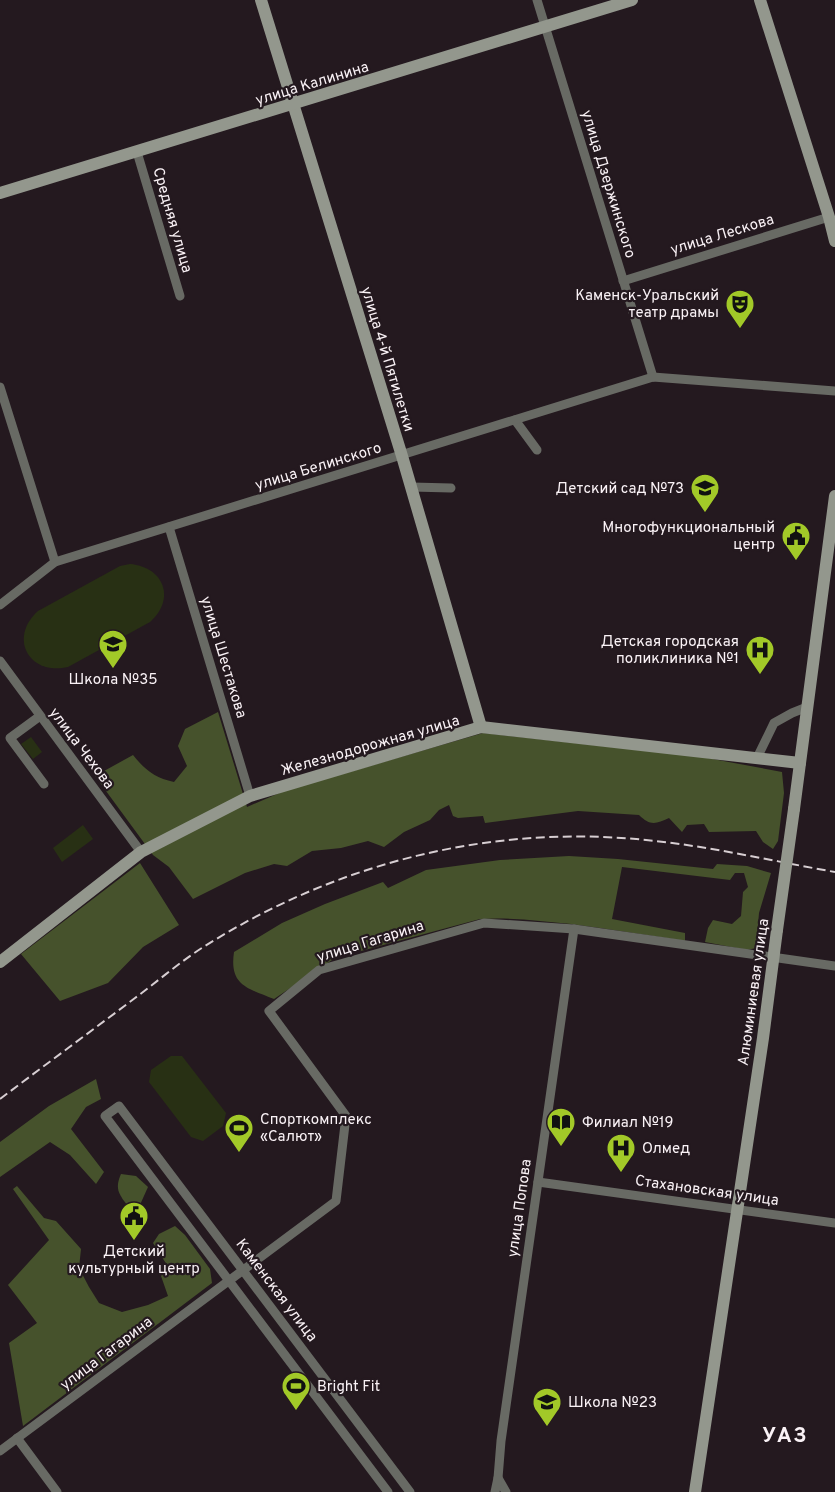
<svg xmlns="http://www.w3.org/2000/svg" width="835" height="1492" viewBox="0 0 835 1492" font-family="Overpass,sans-serif">
<style>
.green{fill:#283014}
.forest{fill:#46522c}
.lines{fill:none;stroke-linecap:round;stroke-linejoin:round}
.street{stroke:#686a64;stroke-width:9}
.secondary{stroke:#93978d;stroke-width:12}
.rail{stroke:#d7ced2;stroke-width:2;stroke-dasharray:9 4.5;stroke-linecap:butt}
.secondary-bridge{stroke:#93978d;stroke-width:12}
.labels{text-anchor:middle;stroke-width:4.5;stroke-linejoin:round;paint-order:stroke}
.street-label{font-size:15px;fill:#faf2f6;stroke:#24191f}
.poi-label{font-size:15px;fill:#faf2f6;stroke:#24191f;text-anchor:start}
.district-label{font-size:21px;font-weight:bold;letter-spacing:1.5px;fill:#faf2f6;stroke:#24191f}
</style>
<rect width="100%" height="100%" fill="#24191f"/>
<g class="green">
<path d="M 130,564 C 164,567 176,599 150,622 L 68,667 C 29,676 8,638 38,611 L 120,566 Z"/>
<path d="M 31,737 L 42,752 L 33,759 L 21,744 Z"/>
<path d="M 83,825 L 93,839 L 62,862 L 53,848 Z"/>
<path d="M 171,1056 L 182,1056 L 226,1113 L 223,1126 L 203,1141 L 191,1137 L 149,1082 L 151,1070 Z"/>
</g>
<g class="forest">
<path d="M 218,712 L 247,807 L 284,791 L 483,733 L 702,757 L 782,772 L 784,793 L 778,841 L 773,849 L 763,842 L 756,831 L 709,832 L 704,824 L 687,825 L 682,832 L 669,818 C 656,824 650,826 639,815 L 578,811 L 485,823 L 483,816 L 458,818 L 453,816 L 449,805 L 439,810 L 430,820 L 404,832 L 384,847 L 368,841 L 341,848 L 312,851 L 287,866 L 274,864 L 245,873 L 193,899 L 169,867 L 153,855 L 95,776 L 133,755 C 145,770 155,778 174,782 L 187,766 L 178,746 L 185,729 Z"/>
<path d="M 569,856 L 618,859 L 713,869 L 717,864 L 747,866 L 771,873 L 759,913 L 756,948 L 747,950 L 705,942 L 708,928 L 713,920 L 732,924 L 741,916 L 743,892 L 748,887 L 744,873 L 735,873 L 730,880 L 622,867 L 612,919 L 685,933 L 685,941 C 647,935 610,929 571,924 C 541,921 511,917 480,919 L 335,958 L 274,999 C 248,988 229,986 234,952 L 282,923 L 325,904 L 383,882 L 388,888 L 426,870 L 500,860 Z"/>
<path d="M 140,863 L 179,925 L 143,947 L 108,983 L 60,1001 L 21,954 Z"/>
<path d="M 96,1079 L 101,1099 L 86,1107 L 71,1129 L 104,1172 L 96,1184 L 70,1155 L 50,1142 L 0,1177 L 0,1142 L 49,1106 Z"/>
<path d="M 121,1174 L 136,1176 L 148,1187 L 139,1207 L 127,1205 C 118,1193 115,1188 121,1174 Z"/>
<path d="M 17,1186 L 44,1218 L 56,1221 L 81,1249 L 79,1268 L 89,1287 L 99,1303 L 122,1312 L 148,1305 L 168,1296 L 161,1276 L 167,1265 L 153,1243 L 159,1234 L 175,1226 L 185,1235 L 210,1269 L 212,1283 L 23,1426 L 9,1343 L 37,1323 L 8,1285 L 49,1240 L 13,1189 Z"/>
</g>
<g class="lines">
<g class="street">
<path d="M 537,0 L 653,377"/>
<path d="M 137,152 L 180,296"/>
<path d="M 623,281 L 829,217"/>
<path d="M 0,387 L 55,562"/>
<path d="M 515,420 L 537,450"/>
<path d="M 412,487 L 451,488"/>
<path d="M 169,527 L 250,796"/>
<path d="M 0,605 L 55,562 L 653,377 L 835,391"/>
<path d="M 0,661 L 141,852"/>
<path d="M 40,716 L 10,738 L 44,784"/>
<path d="M 757,758 L 774,723 L 792,713 L 807,707"/>
<path d="M 538,1182 L 835,1223"/>
<path d="M 17,1438 L 57,1492"/>
<path d="M 0,1451 L 336,1201 L 346,1116 L 269,1011 L 319,970 L 484,923 L 574,929 L 835,966"/>
<path d="M 498,1478 L 506,1492"/>
<path d="M 388,1492 L 105,1116 L 119,1106 L 410,1492"/>
<path d="M 495,1492 L 498,1478 L 501,1441 L 574,929"/>
</g>
<g class="secondary">
<path d="M 261,0 L 402,456 L 481,727"/>
<path d="M 760,0 L 829,217 L 835,241"/>
<path d="M 0,193 L 632,0"/>
<path d="M 794,809 L 835,496"/>
<path d="M 0,962 L 141,852 L 250,796 L 481,727 L 800,763"/>
<path d="M 695,1492 L 763,1038 L 777,930"/>
</g>
<path class="rail" d="M 0,1099 C 45,1065 90,1032 135,998 C 158,981 181,961 205,946 C 337,863 490,824 646,840 C 709,846 772,861 835,872"/>
<path class="secondary-bridge" d="M 777,930 L 794,809"/>
</g>
<defs>
<g id="theatre-pin" transform="scale(1.5)"><path d="M0 17L-7.5 6A9.5 9.5 0 1 1 7.5 6Z" fill="#a2c928" stroke="#24191f"/><path d="M-5-5.5Q0-4 5-5.5V0Q5 5 0 6Q-5 5-5 0ZM-3.3-2.5H-1v1.5H-3.3ZM1-2.5H3.3v1.5H1ZM-2.8 1Q0 5.5 2.8 1Z" fill="#111"/></g>
<g id="school-pin" transform="scale(1.5)"><path d="M0 17L-7.5 6A9.5 9.5 0 1 1 7.5 6Z" fill="#a2c928" stroke="#24191f"/><path d="M0-5L7-2L0 1L-7-2ZM-4 1L0 2.5L4 1V4Q0 6-4 4Z" fill="#111"/></g>
<g id="civic-pin" transform="scale(1.5)"><path d="M0 17L-7.5 6A9.5 9.5 0 1 1 7.5 6Z" fill="#a2c928" stroke="#24191f"/><path d="M-.6-6.5H3V-4.5H.6V-3L4-1V1h2V6H-6V1h2V-1L-.6-3ZM-1.2 2.5V6h2.4V2.5Z" fill="#111"/></g>
<g id="hospital-pin" transform="scale(1.5)"><path d="M0 17L-7.5 6A9.5 9.5 0 1 1 7.5 6Z" fill="#a2c928" stroke="#24191f"/><path d="M-5-5h3v3.5h4V-5h3V5h-3V1.5h-4V5h-3Z" fill="#111"/></g>
<g id="library-pin" transform="scale(1.5)"><path d="M0 17L-7.5 6A9.5 9.5 0 1 1 7.5 6Z" fill="#a2c928" stroke="#24191f"/><path d="M-6-4Q-3-5.5-.7-3.5V5Q-3 3-6 4ZM6-4Q3-5.5 .7-3.5V5Q3 3 6 4Z" fill="#111"/></g>
<g id="stadium-pin" transform="scale(1.5)"><path d="M0 17L-7.5 6A9.5 9.5 0 1 1 7.5 6Z" fill="#a2c928" stroke="#24191f"/><path d="M0-5a6.5 5 0 1 0 0 10a6.5 5 0 1 0 0-10ZM-3.5-1.8h7v3.6h-7Z" fill="#111"/></g>
</defs>
<g fill-rule="evenodd">
<use href="#theatre-pin" x="740" y="304"/>
<use href="#school-pin" x="705" y="488"/>
<use href="#civic-pin" x="796" y="536"/>
<use href="#school-pin" x="113" y="644"/>
<use href="#hospital-pin" x="760" y="650"/>
<use href="#library-pin" x="561" y="1122"/>
<use href="#stadium-pin" x="239" y="1128"/>
<use href="#hospital-pin" x="621" y="1148"/>
<use href="#civic-pin" x="134" y="1216"/>
<use href="#stadium-pin" x="296" y="1386"/>
<use href="#school-pin" x="547" y="1402"/>
</g>
<g class="labels">
<g class="street-label">
<text transform="translate(312 83) rotate(-17)" y="5">улица Калинина</text>
<text transform="translate(609 184) rotate(73)" y="5">улица Дзержинского</text>
<text transform="translate(173 220) rotate(74)" y="5">Средняя улица</text>
<text transform="translate(722 234) rotate(-17)" y="5">улица Лескова</text>
<text transform="translate(388 359) rotate(73)" y="5">улица 4-й Пятилетки</text>
<text transform="translate(318 466) rotate(-17)" y="5">улица Белинского</text>
<text transform="translate(224 657) rotate(73)" y="5">улица Шестакова</text>
<text transform="translate(370 745) rotate(-16)" y="5">Железнодорожная улица</text>
<text transform="translate(82 748) rotate(53)" y="5">улица Чехова</text>
<text transform="translate(370 941) rotate(-17)" y="5">улица Гагарина</text>
<text transform="translate(753 992) rotate(-82)" y="5">Алюминиевая улица</text>
<text transform="translate(707 1190) rotate(8)" y="5">Стахановская улица</text>
<text transform="translate(519 1208) rotate(-82)" y="5">улица Попова</text>
<text transform="translate(277 1290) rotate(53)" y="5">Каменская улица</text>
<text transform="translate(106 1353) rotate(-37)" y="5">улица Гагарина</text>
</g>
<g class="poi-label">
<text x="719" y="300" text-anchor="end">Каменск-Уральский<tspan x="719" dy="17">театр драмы</tspan></text>
<text x="684" y="493" text-anchor="end">Детский сад №73</text>
<text x="775" y="532" text-anchor="end">Многофункциональный<tspan x="775" dy="17">центр</tspan></text>
<text x="739" y="646" text-anchor="end">Детская городская<tspan x="739" dy="17">поликлиника №1</tspan></text>
<text x="113" y="684" text-anchor="middle">Школа №35</text>
<text x="260" y="1124">Спорткомплекс<tspan x="260" dy="17">«Салют»</tspan></text>
<text x="582" y="1127">Филиал №19</text>
<text x="642" y="1153">Олмед</text>
<text x="134" y="1256" text-anchor="middle">Детский<tspan x="134" dy="17">культурный центр</tspan></text>
<text x="317" y="1391">Bright Fit</text>
<text x="568" y="1407">Школа №23</text>
</g>
<g class="district-label">
<text x="785" y="1442">УАЗ</text>
</g>
</g>
</svg>
